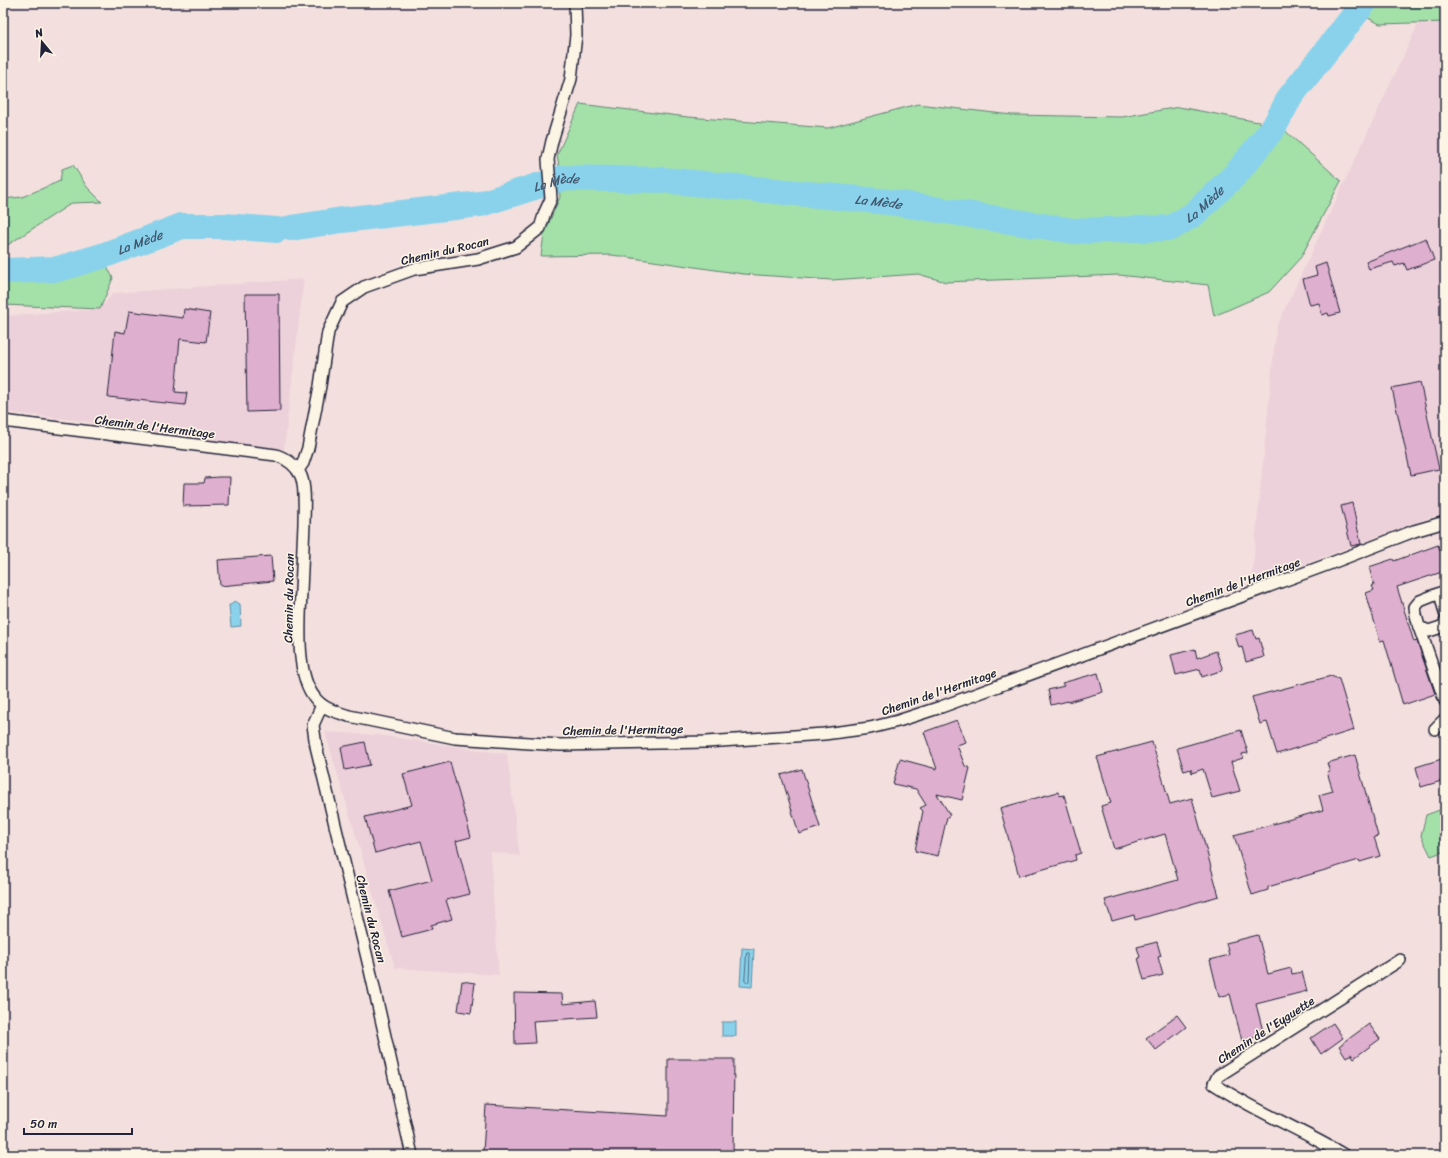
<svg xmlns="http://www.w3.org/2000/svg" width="1448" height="1158" viewBox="0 0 1448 1158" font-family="Sriracha,sans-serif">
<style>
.built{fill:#edd1da}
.green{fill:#a3e1a9;stroke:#628272}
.water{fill:#8ad2eb;stroke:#608ca5}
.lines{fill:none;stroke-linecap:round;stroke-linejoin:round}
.shore{stroke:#4c6881;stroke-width:1}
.river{stroke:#8ad2eb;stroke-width:26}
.building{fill:#dfafcf;stroke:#22223b}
.street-casing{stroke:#22223b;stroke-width:14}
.street{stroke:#fcf5e5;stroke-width:11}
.labels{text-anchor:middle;stroke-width:3;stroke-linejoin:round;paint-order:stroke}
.street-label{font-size:12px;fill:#22223b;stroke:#fcf5e5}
.water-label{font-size:13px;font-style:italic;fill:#415770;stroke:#fcf5e5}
</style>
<rect width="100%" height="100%" fill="#f3e0de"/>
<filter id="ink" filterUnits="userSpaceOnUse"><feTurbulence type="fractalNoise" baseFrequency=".025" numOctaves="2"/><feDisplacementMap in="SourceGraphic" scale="8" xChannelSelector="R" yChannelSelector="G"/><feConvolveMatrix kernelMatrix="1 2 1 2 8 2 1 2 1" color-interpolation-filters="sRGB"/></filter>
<g filter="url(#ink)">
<g class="built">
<path d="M 1428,3 L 1445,3 L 1445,515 L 1431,517 L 1251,584 L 1276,328 Z"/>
<path d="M 304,279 L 284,450 L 66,419 L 3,412 L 3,316 L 100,309 L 113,293 Z"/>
<path d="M 325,732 L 379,735 L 507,754 L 520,856 L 490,852 L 499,975 L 395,968 Z"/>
</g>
<g class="green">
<path d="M 1338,3 L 1445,3 L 1445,22 L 1380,24 Z"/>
<path d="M 580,104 L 688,117 L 828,128 L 918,104 L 1012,115 L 1122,117 L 1179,107 L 1269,124 L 1231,173 L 1191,209 L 1170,222 L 1075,226 L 885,195 L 660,173 L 560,171 L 557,155 Z"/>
<path d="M 1282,128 L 1341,181 L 1301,257 L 1269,292 L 1214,316 L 1208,285 L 1119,275 L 946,282 L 918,274 L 832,280 L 743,274 L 612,255 L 541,256 L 544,234 L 560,197 L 559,187 L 569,183 L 672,185 L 894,208 L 1077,237 L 1174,234 L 1202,217 L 1245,175 Z"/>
<path d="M 73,165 L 87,187 L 102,202 L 72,203 L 3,248 L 3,199 L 22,197 L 60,181 L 62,169 Z"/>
<path d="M 102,256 L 113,278 L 100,309 L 3,305 L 3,271 L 58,269 Z"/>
<path d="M 1445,808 L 1445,851 L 1431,856 L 1421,836 L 1426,815 Z"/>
</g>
<g class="water">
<path d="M 234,601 L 240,604 L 241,626 L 231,627 L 229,605 L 231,605 Z"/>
<path d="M 742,948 L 754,949 L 752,987 L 740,986 Z"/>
<rect x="722" y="1022" width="14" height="14"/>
</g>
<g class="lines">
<path class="shore" d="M 747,953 L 749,953 L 750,954 L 749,981 L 747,983 L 745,981 Z"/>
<g class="river">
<path id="s1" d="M 291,228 L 342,220 L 480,204 L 563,178 L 663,180 L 889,202 L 1074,231 L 1171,228 L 1194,214 L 1236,174 L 1274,127 L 1290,97 L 1364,3"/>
<path id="s2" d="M 3,271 L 58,269 L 102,256 L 182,226 L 224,226 L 277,230"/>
</g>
</g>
<g class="building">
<path d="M 1426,238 L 1434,260 L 1407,270 L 1404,263 L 1395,266 L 1393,262 L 1369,269 L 1366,262 Z"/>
<path d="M 1326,263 L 1340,313 L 1329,316 L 1328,313 L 1322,315 L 1319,303 L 1310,305 L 1303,279 L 1317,275 L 1315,267 Z"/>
<path d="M 245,294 L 279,294 L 280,411 L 247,412 Z"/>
<path d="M 184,309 L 210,313 L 206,342 L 180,339 L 175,392 L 187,393 L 185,405 L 108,397 L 115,331 L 125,333 L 129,311 L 183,318 Z"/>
<path d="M 1420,382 L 1439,469 L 1411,475 L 1392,388 Z"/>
<path d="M 219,477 L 230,477 L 229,505 L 183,506 L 184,483 L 204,483 L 205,478 Z"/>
<path d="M 1352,503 L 1361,544 L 1351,546 L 1341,506 Z"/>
<path d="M 1438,545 L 1440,551 L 1445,549 L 1445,571 L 1397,587 L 1414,642 L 1417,641 L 1435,694 L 1403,705 L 1384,640 L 1380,641 L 1366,593 L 1374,590 L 1372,586 L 1374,585 L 1369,567 L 1393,559 L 1394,561 Z"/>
<path d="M 271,556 L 273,581 L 220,586 L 218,560 Z"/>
<path d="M 1253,630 L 1256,639 L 1259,638 L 1264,657 L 1246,662 L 1242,647 L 1239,648 L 1235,635 Z"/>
<path d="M 1195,649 L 1197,658 L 1216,651 L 1223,670 L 1202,677 L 1200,669 L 1176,675 L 1171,655 Z"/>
<path d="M 1098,673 L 1103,692 L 1068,702 L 1068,701 L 1051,705 L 1048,690 L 1064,686 L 1062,683 Z"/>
<path d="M 1331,676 L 1339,679 L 1354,730 L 1277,754 L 1267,722 L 1260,724 L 1252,697 Z"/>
<path d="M 957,720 L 966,742 L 957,745 L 965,766 L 970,768 L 962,800 L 937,794 L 950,815 L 947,817 L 938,856 L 915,851 L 923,811 L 920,808 L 926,805 L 916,789 L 893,784 L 900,759 L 937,769 L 924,732 Z"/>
<path d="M 1241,730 L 1248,753 L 1242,754 L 1243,758 L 1231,762 L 1240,791 L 1212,798 L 1203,769 L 1192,773 L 1191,769 L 1184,771 L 1177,748 Z"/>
<path d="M 365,742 L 370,765 L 345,770 L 341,747 Z"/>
<path d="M 1152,742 L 1170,804 L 1192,798 L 1219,896 L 1135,920 L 1134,915 L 1112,921 L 1105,900 L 1178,880 L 1165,834 L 1114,849 L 1101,806 L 1111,803 L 1097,757 Z"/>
<path d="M 1355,755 L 1378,836 L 1374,837 L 1380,856 L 1360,862 L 1359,860 L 1268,887 L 1268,890 L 1252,895 L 1234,835 L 1323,810 L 1319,795 L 1333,791 L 1327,772 L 1330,771 L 1327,763 Z"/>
<path d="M 1445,758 L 1445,780 L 1421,787 L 1416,767 Z"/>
<path d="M 450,762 L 471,837 L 456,841 L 470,894 L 446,900 L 452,919 L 431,925 L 432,929 L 402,937 L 389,891 L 432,880 L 421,841 L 375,853 L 365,817 L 412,805 L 403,774 Z"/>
<path d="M 802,769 L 820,827 L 799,834 L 781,775 Z"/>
<path d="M 1058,792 L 1059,796 L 1064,795 L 1081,853 L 1075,855 L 1076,860 L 1019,876 L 1000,808 Z"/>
<path d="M 1258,935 L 1268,974 L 1291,968 L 1292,974 L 1302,972 L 1307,991 L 1256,1004 L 1264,1035 L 1242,1041 L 1230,994 L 1219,997 L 1210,960 L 1229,955 L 1226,943 Z"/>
<path d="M 1157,942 L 1161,956 L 1158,957 L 1163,975 L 1144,980 L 1138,958 L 1140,957 L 1137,947 Z"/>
<path d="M 462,981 L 475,983 L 471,1013 L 458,1011 Z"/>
<path d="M 514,993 L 562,994 L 563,1004 L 595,1001 L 597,1017 L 533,1021 L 535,1043 L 515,1044 Z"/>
<path d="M 1177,1015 L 1186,1027 L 1156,1050 L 1146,1038 Z"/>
<path d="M 1333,1023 L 1343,1038 L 1321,1054 L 1311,1038 Z"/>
<path d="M 1369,1024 L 1380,1039 L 1354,1058 L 1351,1054 L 1346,1057 L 1339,1046 Z"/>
<path d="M 668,1059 L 734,1059 L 733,1155 L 514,1155 L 483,1153 L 486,1105 L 668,1116 Z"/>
</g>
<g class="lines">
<g class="street-casing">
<g id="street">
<path d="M 3,421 L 276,455 C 287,459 296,465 301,476 C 306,488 304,511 304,524 C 303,546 302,569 301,591 C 300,621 295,674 315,698 C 323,709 337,712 349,716 L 455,738 L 560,745 L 706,742 L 824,734 L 870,728 L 898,721 L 941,707 L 1329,564 L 1414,531 L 1445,522"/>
<path d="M 298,470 L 303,463 L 308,448 L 320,386 L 328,332 L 342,302 L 364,287 L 414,269 L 478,259 L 516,247 L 540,228 L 545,212 L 551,199 L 548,159 L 552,141 L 571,79 L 576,35 L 575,3"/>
<path d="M 1445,591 L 1420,601 L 1415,607 L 1416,615 L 1419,627 L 1429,631 L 1444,626 L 1445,622"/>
<path d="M 1440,593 L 1445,613"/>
<path d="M 1419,627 L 1445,701"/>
<path d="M 322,705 L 313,725 L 316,746 L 370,970 L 412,1155"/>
<path d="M 1435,729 L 1445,719"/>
<path d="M 1344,1155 C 1302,1130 1255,1111 1214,1084 L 1218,1076 L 1400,960"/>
</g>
</g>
<use href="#street" class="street"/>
</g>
</g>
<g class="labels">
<g class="street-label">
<text transform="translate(445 251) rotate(-13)" y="4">Chemin du Rocan</text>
<text transform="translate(155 427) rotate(7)" y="4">Chemin de l'Hermitage</text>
<text transform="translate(1243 582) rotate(-20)" y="4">Chemin de l'Hermitage</text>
<text transform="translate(289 598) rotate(-89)" y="4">Chemin du Rocan</text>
<text transform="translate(939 692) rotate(-19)" y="4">Chemin de l'Hermitage</text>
<text transform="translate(623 730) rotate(-1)" y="4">Chemin de l'Hermitage</text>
<text transform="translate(371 919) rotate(76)" y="4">Chemin du Rocan</text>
<text transform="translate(1266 1030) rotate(-33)" y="4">Chemin de l'Eyguette</text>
</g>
<g class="water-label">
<text dy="5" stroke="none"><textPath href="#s1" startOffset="270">La Mède</textPath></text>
<text dy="5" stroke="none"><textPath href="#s1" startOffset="594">La Mède</textPath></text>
<text dy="5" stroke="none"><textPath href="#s1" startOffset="930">La Mède</textPath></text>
<text dy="5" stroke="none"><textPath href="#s2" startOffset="141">La Mède</textPath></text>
</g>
</g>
<rect width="1448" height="1158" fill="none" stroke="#fcf5e5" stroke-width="16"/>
<rect x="8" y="8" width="1432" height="1142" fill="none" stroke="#22223b" stroke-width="1.5" filter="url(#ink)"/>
<g transform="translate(42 42) rotate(342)" stroke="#fcf5e5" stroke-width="3" paint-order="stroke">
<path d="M0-3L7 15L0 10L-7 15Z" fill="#22223b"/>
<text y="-6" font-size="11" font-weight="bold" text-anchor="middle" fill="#22223b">N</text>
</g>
<path d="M24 1128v6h108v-6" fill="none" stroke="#22223b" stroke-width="2"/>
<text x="30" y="1128" font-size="12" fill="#22223b" stroke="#fcf5e5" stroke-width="3" paint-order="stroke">50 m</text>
</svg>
